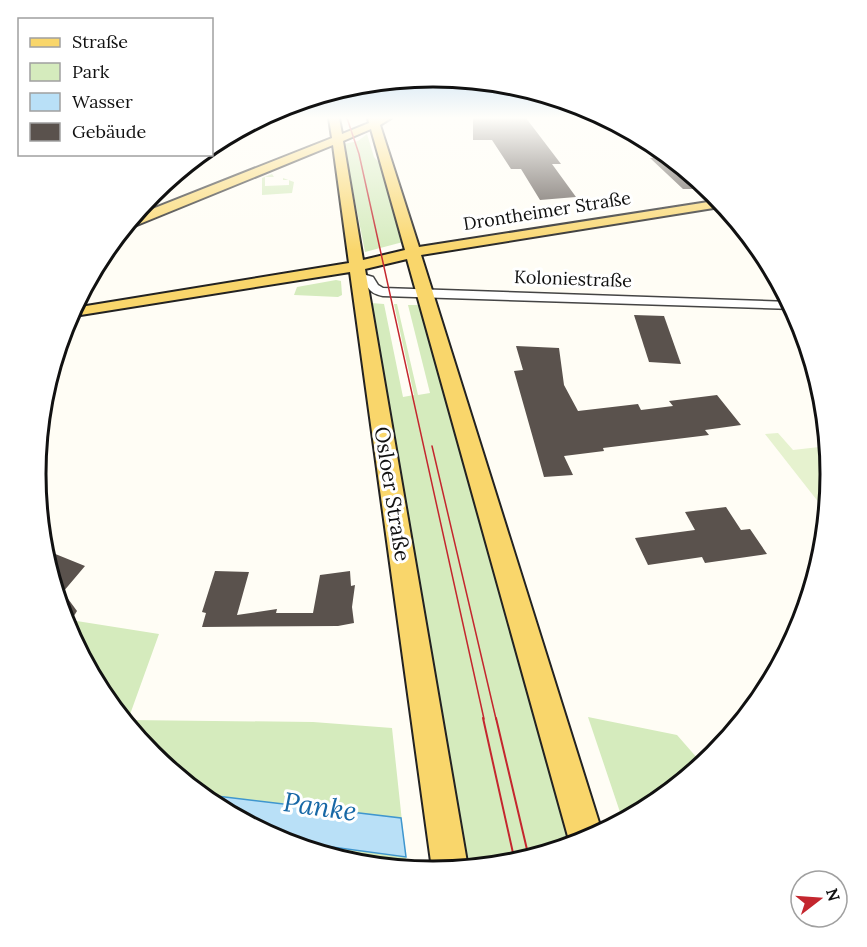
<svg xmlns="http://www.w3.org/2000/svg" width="867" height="947" viewBox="0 0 867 947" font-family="Lora,serif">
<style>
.green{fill:#d5ebbd}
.pitch{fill:#e6f2cf}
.water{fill:#b9e0f7;stroke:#3f96cf;stroke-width:1.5}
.building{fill:#5a524d}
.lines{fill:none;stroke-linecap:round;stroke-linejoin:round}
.minor-casing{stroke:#444;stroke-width:3}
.major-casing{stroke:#222;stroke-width:4}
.minor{fill:#fff;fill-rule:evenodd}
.major{fill:#f9d66b;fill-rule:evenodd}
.tram-far1{stroke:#c4262e;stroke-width:1.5}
.tram{stroke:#c4262e;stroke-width:2}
.labels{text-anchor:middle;stroke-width:6;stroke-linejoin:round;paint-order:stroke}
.far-street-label{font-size:18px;fill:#111;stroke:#fff}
.street-label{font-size:21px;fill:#111;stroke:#fff}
.near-water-label{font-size:27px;font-style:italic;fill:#1768a6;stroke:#fff}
.rim{fill:none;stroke:#111;stroke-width:3}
</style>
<rect width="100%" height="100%" fill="#fffdf5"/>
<g class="green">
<path d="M 367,134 L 374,157 L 381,165 L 403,242 L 365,252 L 344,144 L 358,141 Z"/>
<path d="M 272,174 L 274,177 L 265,177 L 265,186 L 289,185 L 289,180 L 283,180 L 283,178 L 294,182 L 292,193 L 262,195 L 262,178 Z"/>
<path d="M 735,217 L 764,253 L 785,291 L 779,291 Z"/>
<path d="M 336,280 L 341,281 L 342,295 L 338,297 L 294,295 L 297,287 Z"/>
<path d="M 371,303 L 384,304 L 403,397 L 414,395 L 394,304 L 397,304 L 418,395 L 430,393 L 408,305 L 419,305 L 570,846 L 511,863 L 469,868 Z"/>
<path d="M 64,619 L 159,634 L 128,720 L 313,722 L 392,728 L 407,868 L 356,863 L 281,841 L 212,804 L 152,754 L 103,694 Z"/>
<path d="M 588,717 L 677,735 L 698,759 L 709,759 L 654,804 L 623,821 Z"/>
</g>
<path class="pitch" d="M 778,433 L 793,450 L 828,446 L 831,474 L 827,513 L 765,434 Z"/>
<path class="water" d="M 200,794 L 401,818 L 406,857 L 280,840 L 212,804 Z"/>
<g class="building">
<path d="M 473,118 L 526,118 L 561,164 L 552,164 L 576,197 L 540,200 L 521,169 L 511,169 L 492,140 L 473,140 Z"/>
<path d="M 651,156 L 670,156 L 710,189 L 683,189 L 650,158 L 653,158 Z"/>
<path d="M 634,315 L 664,316 L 681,364 L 649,362 Z"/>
<path d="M 516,346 L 559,348 L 564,385 L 578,411 L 638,404 L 641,410 L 673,406 L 669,401 L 717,395 L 741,425 L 705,430 L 709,435 L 603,448 L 604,451 L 564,456 L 573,475 L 544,477 L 514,371 L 523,370 Z"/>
<path d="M 726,507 L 741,530 L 750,529 L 767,554 L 705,563 L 702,557 L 648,565 L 635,538 L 695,530 L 685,512 Z"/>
<path d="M 43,549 L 85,566 L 63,592 L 77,611 L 67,627 Z"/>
<path d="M 215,571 L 249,572 L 237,615 L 277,609 L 276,613 L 313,613 L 320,575 L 350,571 L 351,586 L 355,585 L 352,607 L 354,623 L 338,626 L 202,627 L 206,613 L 202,612 Z"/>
</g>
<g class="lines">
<g class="minor-casing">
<path id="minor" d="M 359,273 L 373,277 L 378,285 L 383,288 L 790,302 L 794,309 L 383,296 C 368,293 371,288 362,282 C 359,280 355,279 353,277 Z"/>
</g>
<g class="major-casing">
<path id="major" d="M 329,118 L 339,118 L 342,134 L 369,123 L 368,118 L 391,118 L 380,125 L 419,247 L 721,200 L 726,206 L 421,255 L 602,832 L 571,845 L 569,840 L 407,259 L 365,269 L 468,868 L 433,871 L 432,869 L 350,272 L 68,317 L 74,308 L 349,263 L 333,145 L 132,227 L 124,227 L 132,217 L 332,138 ZM 371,129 L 405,250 L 363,260 L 343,141 Z"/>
</g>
<use href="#minor" class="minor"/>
<use href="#major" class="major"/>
<g class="tram-far1">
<path d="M 347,118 L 359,154 L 484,719"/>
<path d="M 432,446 L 496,719"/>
</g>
<g class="tram">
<path d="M 483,718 L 515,862"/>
<path d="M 496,718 L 529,858"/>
</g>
</g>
<linearGradient id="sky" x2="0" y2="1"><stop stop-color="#95c6ee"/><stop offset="0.47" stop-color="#fffefa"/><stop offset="1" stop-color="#fffefa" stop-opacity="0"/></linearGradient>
<rect width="867" height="251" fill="url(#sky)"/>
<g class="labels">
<g class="far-street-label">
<text transform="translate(547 211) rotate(-9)" y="6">Drontheimer Straße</text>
<text transform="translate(573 279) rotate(2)" y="6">Koloniestraße</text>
</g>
<g class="street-label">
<text transform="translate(392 494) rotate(81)" y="7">Osloer Straße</text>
</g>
<g class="near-water-label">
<text transform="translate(320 807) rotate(8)" y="9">Panke</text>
</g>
</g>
<path d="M0 0H867V947H0ZM46 474a387 387 0 1 1 774 0a387 387 0 1 1-774 0Z" fill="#fff" fill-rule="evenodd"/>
<path class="rim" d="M46 474a387 387 0 1 1 774 0a387 387 0 1 1-774 0Z"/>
<rect x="18" y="18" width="195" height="138" fill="#ffffff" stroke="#a0a0a0" stroke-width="1.5"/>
<rect x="30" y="38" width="30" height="9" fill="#f9d66b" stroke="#a0a0a0" stroke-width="1.5"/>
<text x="72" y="48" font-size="18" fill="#111111">Straße</text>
<rect x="30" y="63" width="30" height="18" fill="#d5ebbd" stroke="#a0a0a0" stroke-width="1.5"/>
<text x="72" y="78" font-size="18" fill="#111111">Park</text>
<rect x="30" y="93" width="30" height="18" fill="#b9e0f7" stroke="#a0a0a0" stroke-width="1.5"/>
<text x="72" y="108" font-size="18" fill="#111111">Wasser</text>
<rect x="30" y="123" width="30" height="18" fill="#5a524d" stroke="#a0a0a0" stroke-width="1.5"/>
<text x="72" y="138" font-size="18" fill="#111111">Gebäude</text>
<g transform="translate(819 899) rotate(73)"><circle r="28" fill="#ffffff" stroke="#a0a0a0" stroke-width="1.5"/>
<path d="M0-4.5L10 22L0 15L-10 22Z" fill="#c4262e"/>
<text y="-9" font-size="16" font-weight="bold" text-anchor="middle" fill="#111111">N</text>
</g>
</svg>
